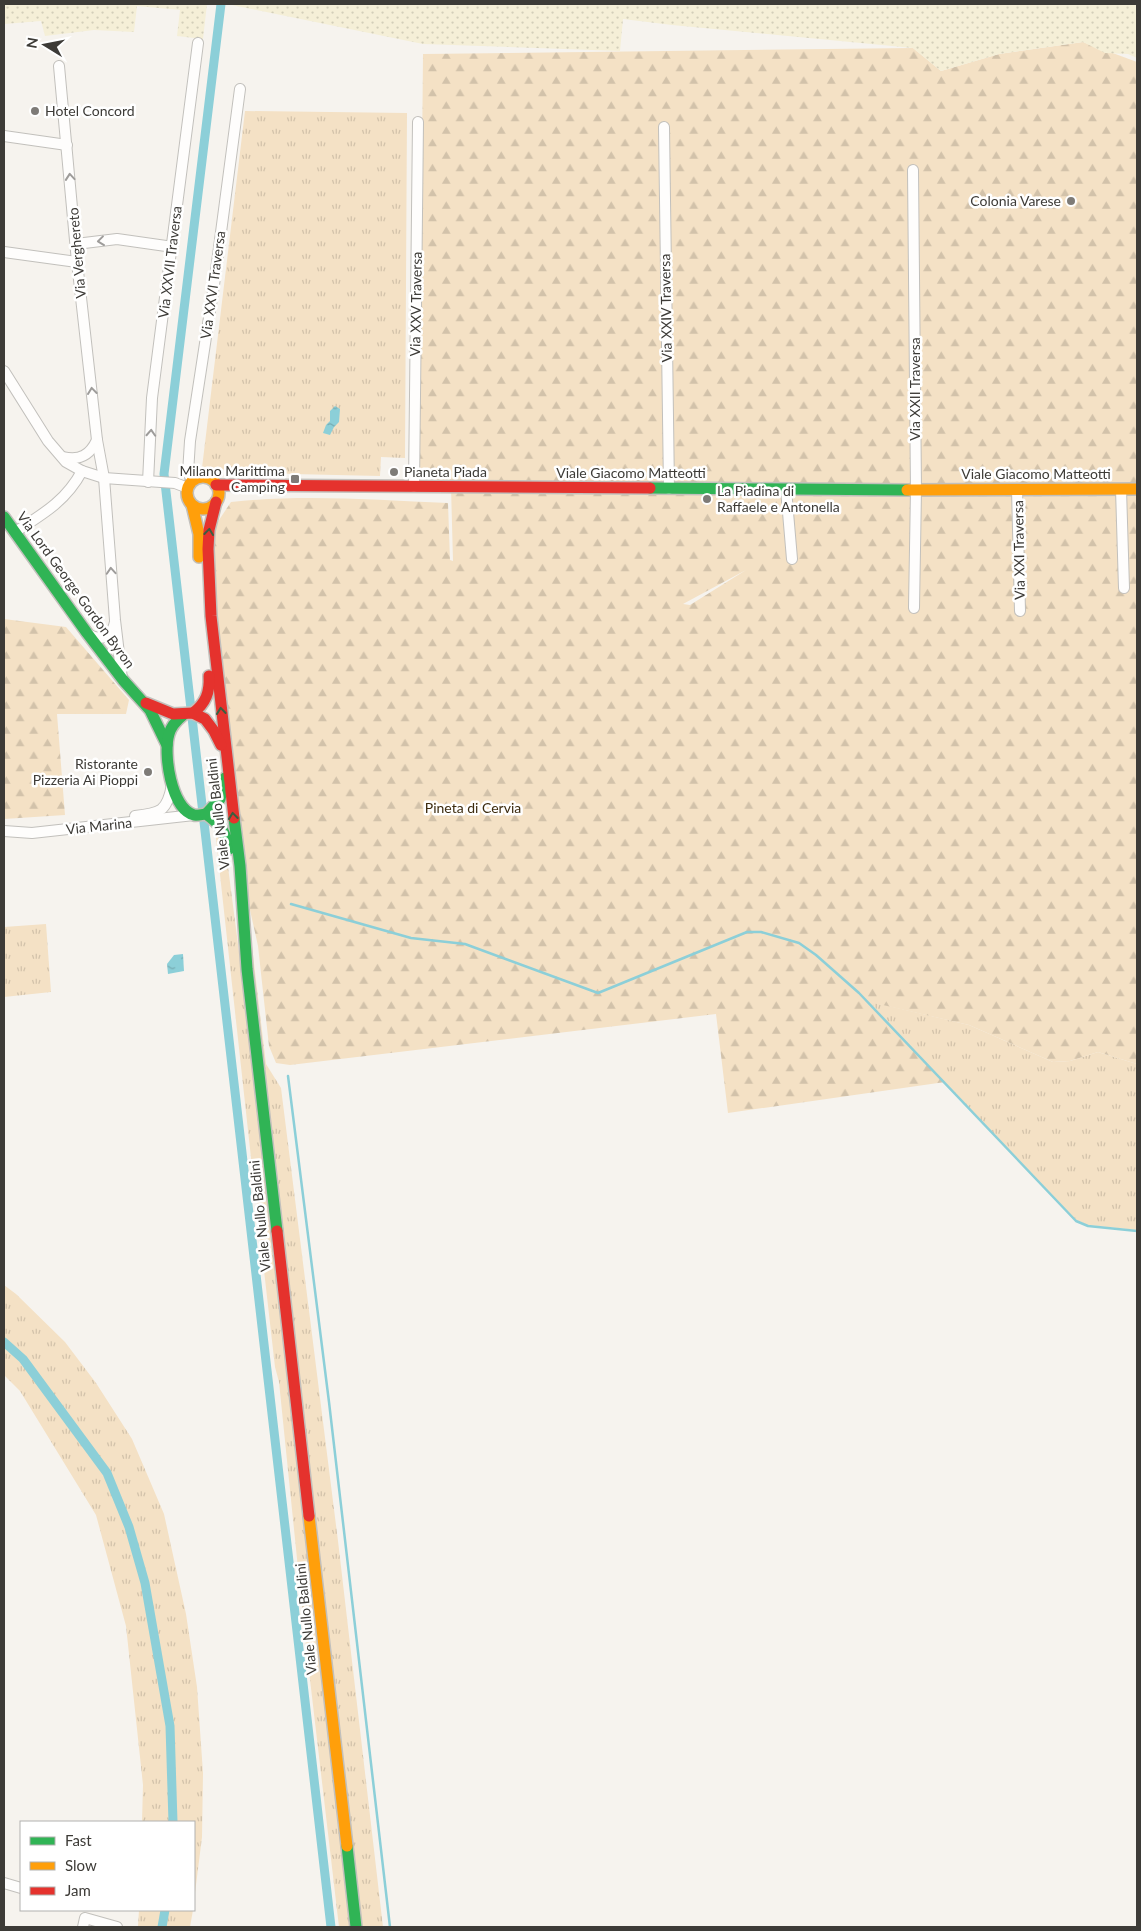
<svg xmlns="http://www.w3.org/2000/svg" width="1141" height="1931" viewBox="0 0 1141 1931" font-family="Lato,sans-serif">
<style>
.grass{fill:url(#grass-tufts)}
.forest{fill:url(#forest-firs);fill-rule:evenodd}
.sand{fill:url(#sand-dots)}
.water{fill:url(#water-ripples)}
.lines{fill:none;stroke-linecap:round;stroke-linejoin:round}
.stream{stroke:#8ccfd8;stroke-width:2.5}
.canal{stroke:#8ccfd8;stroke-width:9}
.street-casing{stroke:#c2c0bc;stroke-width:12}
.fast-casing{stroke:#c2c0bc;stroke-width:14}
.slow-casing{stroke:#c2c0bc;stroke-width:14}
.jam-casing{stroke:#c2c0bc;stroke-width:14}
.street{stroke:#fefdfc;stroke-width:10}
.fast{stroke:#30b455;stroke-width:11}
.slow{stroke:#ff9f0a;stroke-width:11}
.jam{stroke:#e5322d;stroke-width:11}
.oneway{stroke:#9e9c9a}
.oneway2{stroke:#395f40}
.poi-dot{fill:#7e7b77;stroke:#fff;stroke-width:2}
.labels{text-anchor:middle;stroke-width:5;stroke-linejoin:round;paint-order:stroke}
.poi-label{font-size:14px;fill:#3d3b37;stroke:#fff;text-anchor:start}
.street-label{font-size:14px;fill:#3d3b37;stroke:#fff}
.park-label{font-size:14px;fill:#3c2b0e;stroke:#fff}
</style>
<defs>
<pattern id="grass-tufts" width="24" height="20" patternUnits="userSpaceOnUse" patternTransform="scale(1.25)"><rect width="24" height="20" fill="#f4e1c5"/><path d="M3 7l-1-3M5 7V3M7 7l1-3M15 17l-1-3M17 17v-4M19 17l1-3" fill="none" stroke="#d2c2aa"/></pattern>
<pattern id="forest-firs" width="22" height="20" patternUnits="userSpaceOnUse" patternTransform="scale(1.25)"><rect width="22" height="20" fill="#f4e1c5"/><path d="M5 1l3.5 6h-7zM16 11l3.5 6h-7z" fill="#d2c2aa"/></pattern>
<pattern id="sand-dots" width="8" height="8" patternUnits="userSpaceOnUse" patternTransform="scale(1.25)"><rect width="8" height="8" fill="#f5efd7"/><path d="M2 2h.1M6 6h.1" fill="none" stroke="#d3ceb9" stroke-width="1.8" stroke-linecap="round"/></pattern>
<pattern id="water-ripples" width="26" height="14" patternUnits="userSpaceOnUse" patternTransform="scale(1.25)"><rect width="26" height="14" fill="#8ccfd8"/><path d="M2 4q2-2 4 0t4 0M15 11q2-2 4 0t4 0" fill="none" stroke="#74a9b0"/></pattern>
</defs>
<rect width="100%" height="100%" fill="#f6f3ee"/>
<g class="grass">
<path d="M 245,111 L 407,113 L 405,458 L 381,457 L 380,476 L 292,474 L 202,468 Z"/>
<path d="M 215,829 L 224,836 L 239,952 L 352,1927 L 339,1927 L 305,1637 L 279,1382 L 275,1367 L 257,1209 L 259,1191 L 253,1176 Z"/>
<path d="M 248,913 L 266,1064 L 281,1088 L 338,1541 L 383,1927 L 361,1927 L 261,1066 Z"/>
<path d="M 46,924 L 51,992 L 4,997 L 4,927 Z"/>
<path d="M 868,1001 L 969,1025 L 1053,1062 L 1070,1061 L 1098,1052 L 1137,1064 L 1137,1230 L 1088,1225 L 1076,1220 Z"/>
<path d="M 4,1285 L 16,1294 L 65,1342 L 96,1383 L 132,1439 L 164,1514 L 186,1614 L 197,1687 L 203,1773 L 202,1837 L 194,1901 L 194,1822 L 142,1822 L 143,1785 L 126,1626 L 96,1515 L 20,1391 L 4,1375 Z"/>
<path d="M 139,1910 L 193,1910 L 190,1927 L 141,1927 L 138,1926 Z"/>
</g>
<g class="forest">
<path d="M 1083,42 L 1137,62 L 1137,1064 L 1098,1052 L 1070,1061 L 1053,1062 L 969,1025 L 870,1002 L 945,1082 L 728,1113 L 716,1014 L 290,1065 L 276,1063 L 269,1046 L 258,946 L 250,910 L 210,567 L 215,526 L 231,502 C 303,494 376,500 448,503 L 450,560 L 453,561 L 451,487 L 419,472 L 423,54 L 913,48 L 941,71 L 999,54 ZM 746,570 L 690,605 L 683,604 Z"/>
<path d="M 4,619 L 66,627 L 129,700 L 126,714 L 57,714 L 65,815 L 4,819 Z"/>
</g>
<g class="sand">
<path d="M 4,4 L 207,4 L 203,39 L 177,36 L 180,10 L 137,6 L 134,32 L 94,30 L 45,36 L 41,21 L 4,24 Z"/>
<path d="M 227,4 L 1137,4 L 1137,58 L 1128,54 L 1105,53 L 1083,42 L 999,54 L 941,71 L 913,48 L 672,25 L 623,19 L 620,51 L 423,44 Z"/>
</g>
<g class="water">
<path d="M 335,406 L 340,409 L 339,422 L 334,427 L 330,435 L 323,433 L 326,425 L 330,421 L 330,411 Z"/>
<path d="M 183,954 L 184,971 L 168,974 L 167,964 L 174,955 Z"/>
</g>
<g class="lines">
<g class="stream">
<path d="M 291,904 L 411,938 L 465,944 L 598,993 L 747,932 L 761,932 L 799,943 L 816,955 L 859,993 L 1076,1221 L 1088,1226 L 1137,1231"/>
<path d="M 288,1076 L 329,1402 L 390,1927"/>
</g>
<g class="canal">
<path d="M 221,4 L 164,474 L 331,1927"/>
<path d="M 4,1342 L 23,1359 L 107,1473 L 129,1527 L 145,1583 L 170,1726 L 173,1822"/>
<path d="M 162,1927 L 165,1910"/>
</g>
<g class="street-casing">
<g id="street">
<path d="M 59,66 L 77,262 L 97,440 L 104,478 L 115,620 L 122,679"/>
<path d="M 664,127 L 669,489"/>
<path d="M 4,136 L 67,145"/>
<path d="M 913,170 L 916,490 L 914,608"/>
<path d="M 76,244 L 117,239 L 173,247"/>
<path d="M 4,252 L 77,262"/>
<path d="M 4,371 L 48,441 L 66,462 L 82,471 L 104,478 L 175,483 L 188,488"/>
<path d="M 63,457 C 80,461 90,455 97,440"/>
<path d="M 193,481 L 188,473 L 190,441 L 214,285 L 240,89"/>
<path d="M 148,482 L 152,398 L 198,43"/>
<path d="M 414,487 L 418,122"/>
<path d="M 786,489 L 792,559"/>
<path d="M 1017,489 L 1020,611"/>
<path d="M 1121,489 L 1124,588"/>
<path d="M 15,532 C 43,514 66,501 82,471"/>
<path d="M 88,634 C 101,642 112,637 115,622"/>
<path d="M 135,816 C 160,813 167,812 172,785"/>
<path d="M 4,831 L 32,833 L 194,815"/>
<path d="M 4,1883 L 21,1888"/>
<path d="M 83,1927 L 85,1918 L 117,1927"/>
</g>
</g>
<g class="fast-casing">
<g id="fast">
<path d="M 650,488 L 907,490"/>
<path d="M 4,517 L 87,633 L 123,680 L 150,710 L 167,745"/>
<path d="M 183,715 C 177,720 171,726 169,734 C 163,753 171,809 194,815 C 197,816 203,814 206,814 C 220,824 226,832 229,849"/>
<path d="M 206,814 L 220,799 L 225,778"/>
<path d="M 234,818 L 240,866 L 247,969 L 277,1231"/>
<path d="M 347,1846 L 356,1927"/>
</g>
</g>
<g class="slow-casing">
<g id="slow">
<circle cx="203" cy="493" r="16"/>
<path d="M 907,490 L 1137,489"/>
<path d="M 192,505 L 199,534 L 199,557"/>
<path d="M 309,1516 L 347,1846"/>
</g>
</g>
<g class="jam-casing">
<g id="jam">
<path d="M 216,485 L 650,488"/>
<path d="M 216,502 L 209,530 L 208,549 L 211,616 L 234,818"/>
<path d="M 146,703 L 173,714 L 193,713 L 205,719 L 214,731 L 221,745"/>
<path d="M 193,713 C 206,703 210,692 209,676"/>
<path d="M 277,1231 L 309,1516"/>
</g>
</g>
<use href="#street" class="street"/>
<use href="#fast" class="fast"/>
<use href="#slow" class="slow"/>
<use href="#jam" class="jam"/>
</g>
<defs><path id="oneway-chevron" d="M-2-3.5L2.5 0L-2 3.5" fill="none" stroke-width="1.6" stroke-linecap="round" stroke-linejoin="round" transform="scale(1.25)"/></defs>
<g class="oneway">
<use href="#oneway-chevron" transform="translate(70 177) rotate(-95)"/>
<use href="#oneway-chevron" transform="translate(101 241) rotate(173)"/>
<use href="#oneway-chevron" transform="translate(92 391) rotate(-97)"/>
<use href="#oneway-chevron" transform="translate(151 433) rotate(-87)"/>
<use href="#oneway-chevron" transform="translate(111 571) rotate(-94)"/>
</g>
<g class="oneway2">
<use href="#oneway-chevron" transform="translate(209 532) rotate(-83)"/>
<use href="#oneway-chevron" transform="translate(221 711) rotate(-96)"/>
<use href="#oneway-chevron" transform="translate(233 816) rotate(-97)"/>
</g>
<g class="poi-dot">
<circle cx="35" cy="111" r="5"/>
<circle cx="1071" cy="201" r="5"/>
<circle cx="394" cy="472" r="5"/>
<rect x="290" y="474" width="10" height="10" rx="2.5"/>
<circle cx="707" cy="499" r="5"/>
<circle cx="148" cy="772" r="5"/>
</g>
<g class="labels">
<g class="poi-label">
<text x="45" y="116">Hotel Concord</text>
<text x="1061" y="206" text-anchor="end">Colonia Varese</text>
<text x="285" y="476" text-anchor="end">Milano Marittima<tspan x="285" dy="16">Camping</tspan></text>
<text x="404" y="477">Pianeta Piada</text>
<text x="717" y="496">La Piadina di<tspan x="717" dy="16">Raffaele e Antonella</tspan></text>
<text x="138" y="769" text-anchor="end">Ristorante<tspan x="138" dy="16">Pizzeria Ai Pioppi</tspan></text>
</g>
<g class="street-label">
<text transform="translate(77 253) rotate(-95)" y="5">Via Verghereto</text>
<text transform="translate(170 262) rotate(-83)" y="5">Via XXVII Traversa</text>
<text transform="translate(213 285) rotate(-82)" y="5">Via XXVI Traversa</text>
<text transform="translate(416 304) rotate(-89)" y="5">Via XXV Traversa</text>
<text transform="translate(666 308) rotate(-91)" y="5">Via XXIV Traversa</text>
<text transform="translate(915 389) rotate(-90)" y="5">Via XXII Traversa</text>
<text x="631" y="478">Viale Giacomo Matteotti</text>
<text x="1036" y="479">Viale Giacomo Matteotti</text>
<text transform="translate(1019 550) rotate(-91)" y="5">Via XXI Traversa</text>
<text transform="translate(76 590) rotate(54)" y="5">Via Lord George Gordon Byron</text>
<text transform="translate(218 814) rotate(-97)" y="5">Viale Nullo Baldini</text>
<text transform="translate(99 826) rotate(-6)" y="5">Via Marina</text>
<text transform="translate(260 1216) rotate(-96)" y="5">Viale Nullo Baldini</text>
<text transform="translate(306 1619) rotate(-96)" y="5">Viale Nullo Baldini</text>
</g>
<g class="park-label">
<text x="473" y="813">Pineta di Cervia</text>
</g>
</g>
<rect width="1141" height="1931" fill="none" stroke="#3d3b37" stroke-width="10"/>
<rect x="20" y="1821" width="175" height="90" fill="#ffffff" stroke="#b1b1af"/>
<rect x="30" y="1837" width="25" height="8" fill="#30b455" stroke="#b1b1af"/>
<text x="65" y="1846" font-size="15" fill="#3d3b37">Fast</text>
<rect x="30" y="1862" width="25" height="8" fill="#ff9f0a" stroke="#b1b1af"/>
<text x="65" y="1871" font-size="15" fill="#3d3b37">Slow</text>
<rect x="30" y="1887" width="25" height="8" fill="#e5322d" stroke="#b1b1af"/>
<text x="65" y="1896" font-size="15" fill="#3d3b37">Jam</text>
<g transform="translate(45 45) rotate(280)" stroke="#ffffff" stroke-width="4" paint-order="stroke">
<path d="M0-4L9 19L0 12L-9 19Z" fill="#3d3b37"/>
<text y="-8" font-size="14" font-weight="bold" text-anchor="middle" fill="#3d3b37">N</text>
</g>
</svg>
